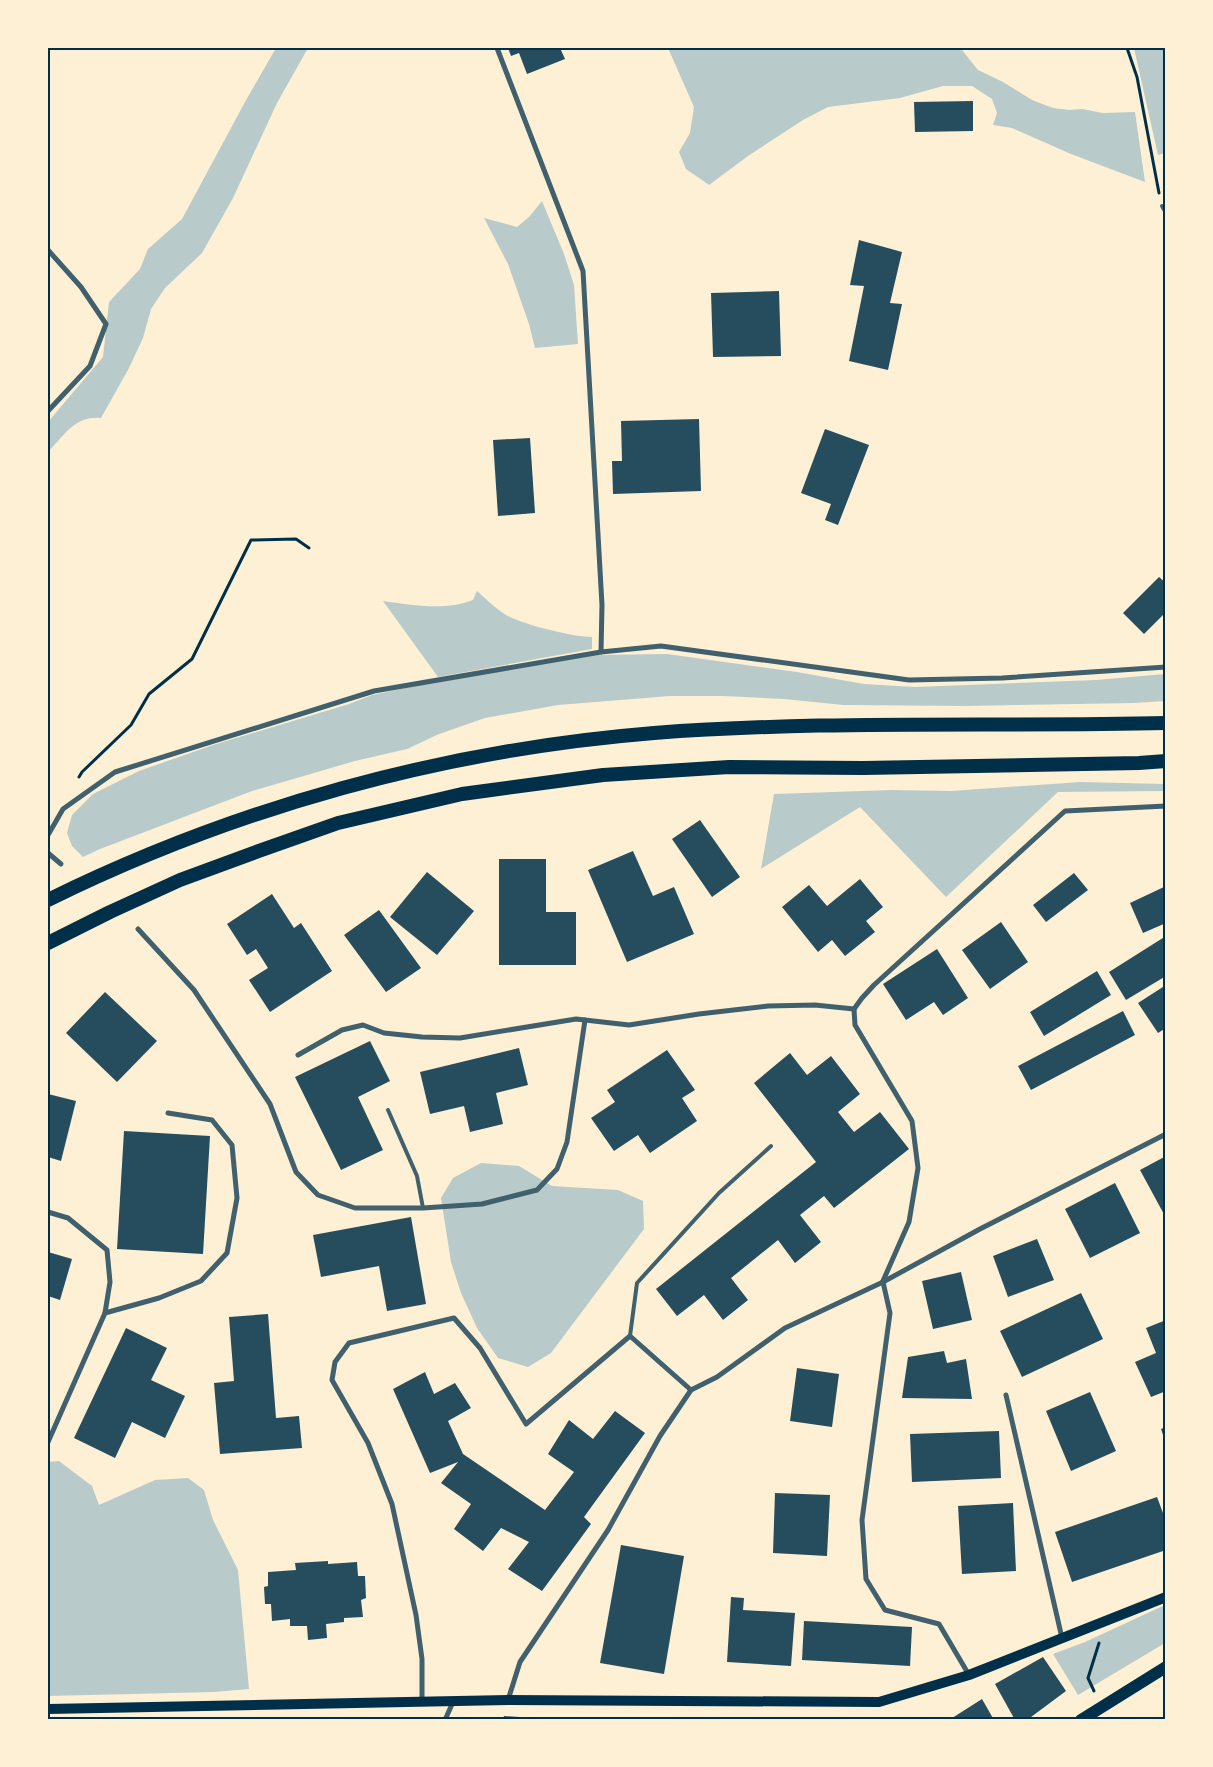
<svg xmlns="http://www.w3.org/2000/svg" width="1213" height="1767" viewBox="0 0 1213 1767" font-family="'Times New Roman',serif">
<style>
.green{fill:#b9caca}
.building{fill:#264d5e}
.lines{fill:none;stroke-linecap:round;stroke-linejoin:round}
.path{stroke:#003049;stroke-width:3}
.service{stroke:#3f606c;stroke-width:4}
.minor{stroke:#3f606c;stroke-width:5}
.secondary{stroke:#003049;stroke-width:10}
.primary{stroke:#003049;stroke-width:12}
.trunk{stroke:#003049;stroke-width:14}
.neatline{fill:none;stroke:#003049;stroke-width:2}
</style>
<rect width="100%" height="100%" fill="#fdf0d5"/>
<g class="green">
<path d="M 276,48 L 308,48 L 277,103 L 233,198 L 202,253 L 165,288 L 151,309 L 143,338 L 129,368 L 101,418 C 74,416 65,435 48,452 L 48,422 L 103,357 L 109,302 L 140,269 L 148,249 L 182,219 L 245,102 Z"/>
<path d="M 668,48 L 962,48 L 962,50 L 978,70 L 1003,82 L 1032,100 L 1053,108 L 1069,110 L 1082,109 L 1103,113 L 1135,112 L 1145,182 L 1071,154 L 1012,128 L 993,125 L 997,113 L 992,99 L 972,86 L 943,86 L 900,98 L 828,107 L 803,120 L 748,156 L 709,185 L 686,169 L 679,152 L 690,133 L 694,107 Z"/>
<path d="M 1134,48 L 1165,48 L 1165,153 L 1158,155 Z"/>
<path d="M 542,201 L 564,254 L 574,285 L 578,344 L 535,348 L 529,324 L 508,264 L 484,218 L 517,227 L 529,217 Z"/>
<path d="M 477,591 C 485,598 494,607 503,613 C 518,624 574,637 592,637 L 592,649 L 438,677 L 383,601 C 412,605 445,611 473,600 Z"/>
<path d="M 667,654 L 797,672 L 864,684 L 916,687 L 1096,680 L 1165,674 L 1165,701 L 1134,703 L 966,706 L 843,705 L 784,699 L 724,696 L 670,696 L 558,705 L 485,718 L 439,734 L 407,749 L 355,761 L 252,791 L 100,849 L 83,857 L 72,846 L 67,833 L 72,815 L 93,794 L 139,771 L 213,745 L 349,704 L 372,695 L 435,682 L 595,655 Z"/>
<path d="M 1081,782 L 1165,784 L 1165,791 L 1058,792 L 946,897 L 860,807 L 761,869 L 774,794 L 892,790 L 951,791 Z"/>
<path d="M 481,1163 L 519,1166 L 552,1186 L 618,1190 L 643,1201 L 644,1229 L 551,1353 L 528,1367 L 498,1358 L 477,1328 L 461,1293 L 451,1262 L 441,1198 L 453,1178 Z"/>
<path d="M 59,1461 L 92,1486 L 99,1505 L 155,1480 L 188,1478 L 204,1490 L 213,1520 L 238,1570 L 249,1689 L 214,1692 L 48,1696 L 48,1462 Z"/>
<path d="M 1165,1605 L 1165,1643 L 1078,1695 L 1053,1654 L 1085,1642 Z"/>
</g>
<g class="building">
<path d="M 508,48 L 560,48 L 565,59 L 527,74 L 519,53 L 511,56 Z"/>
<path d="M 973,101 L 973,131 L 915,132 L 914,102 Z"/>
<path d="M 859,240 L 902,252 L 890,303 L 902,304 L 888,370 L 849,361 L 864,286 L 850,285 Z"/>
<path d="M 779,291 L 781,356 L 713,357 L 711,293 Z"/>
<path d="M 699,419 L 701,491 L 613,494 L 612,461 L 622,461 L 621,421 Z"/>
<path d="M 825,429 L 869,445 L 838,525 L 825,520 L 831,504 L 801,493 Z"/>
<path d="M 530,438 L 535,513 L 498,516 L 493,440 Z"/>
<path d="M 1159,577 L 1166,583 L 1166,612 L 1144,634 L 1123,613 Z"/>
<path d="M 700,820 L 740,877 L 712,897 L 672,839 Z"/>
<path d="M 633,851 L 653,896 L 674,887 L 694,934 L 627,962 L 588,870 Z"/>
<path d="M 499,859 L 546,859 L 546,912 L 576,912 L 576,965 L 499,965 Z"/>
<path d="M 427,872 L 474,911 L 437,955 L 390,917 Z"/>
<path d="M 1074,873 L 1088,890 L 1046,922 L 1033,905 Z"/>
<path d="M 860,879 L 883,907 L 866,921 L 875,932 L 845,956 L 832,940 L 818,952 L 782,907 L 809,885 L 827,906 Z"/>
<path d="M 1166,886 L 1166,923 L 1143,933 L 1130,903 Z"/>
<path d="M 272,894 L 294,928 L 301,923 L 332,971 L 270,1012 L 249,980 L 268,968 L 256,949 L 247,955 L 227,924 Z"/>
<path d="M 379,910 L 421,968 L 386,992 L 344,935 Z"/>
<path d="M 1001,922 L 1028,962 L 990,989 L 962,950 Z"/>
<path d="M 1166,936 L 1166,976 L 1126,1000 L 1109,972 Z"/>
<path d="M 937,949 L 968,998 L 943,1015 L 934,1002 L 906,1020 L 883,984 Z"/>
<path d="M 1097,971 L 1111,995 L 1044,1036 L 1030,1012 Z"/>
<path d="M 1166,985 L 1166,1028 L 1158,1033 L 1138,1003 Z"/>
<path d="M 105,992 L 157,1041 L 117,1082 L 66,1033 Z"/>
<path d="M 1123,1011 L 1135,1035 L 1031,1090 L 1018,1066 Z"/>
<path d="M 370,1041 L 390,1081 L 358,1097 L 383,1150 L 341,1170 L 295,1077 Z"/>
<path d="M 519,1048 L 528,1085 L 496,1093 L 503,1124 L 470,1132 L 464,1106 L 430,1114 L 420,1072 Z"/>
<path d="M 667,1050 L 695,1090 L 682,1098 L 697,1121 L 650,1153 L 638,1135 L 614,1151 L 591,1118 L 615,1102 L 607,1090 Z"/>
<path d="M 790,1053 L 807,1075 L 831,1056 L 860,1094 L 838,1112 L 854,1132 L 880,1112 L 909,1149 L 834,1208 L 824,1196 L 800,1215 L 821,1242 L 795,1263 L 778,1240 L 731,1278 L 748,1300 L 723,1320 L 704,1295 L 677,1316 L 656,1289 L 816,1162 L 754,1083 Z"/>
<path d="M 48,1094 L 76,1101 L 61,1161 L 48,1157 Z"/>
<path d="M 124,1131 L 210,1136 L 203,1254 L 117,1249 Z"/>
<path d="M 1166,1156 L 1166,1218 L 1140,1170 Z"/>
<path d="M 1115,1183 L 1140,1233 L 1090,1258 L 1065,1209 Z"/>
<path d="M 411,1217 L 426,1304 L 387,1311 L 379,1266 L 321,1277 L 313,1235 Z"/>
<path d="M 1037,1239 L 1054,1280 L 1008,1297 L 993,1256 Z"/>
<path d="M 48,1252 L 72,1259 L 60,1300 L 48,1296 Z"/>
<path d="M 961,1272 L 972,1320 L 933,1329 L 922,1281 Z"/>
<path d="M 1081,1293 L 1103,1339 L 1022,1377 L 1000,1331 Z"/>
<path d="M 268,1314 L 276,1418 L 299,1416 L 302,1448 L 220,1454 L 214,1383 L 234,1381 L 229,1317 Z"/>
<path d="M 1166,1320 L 1166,1391 L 1151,1397 L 1135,1362 L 1156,1353 L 1146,1328 Z"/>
<path d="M 126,1328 L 167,1348 L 151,1380 L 185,1396 L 165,1438 L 132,1422 L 115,1458 L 74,1438 Z"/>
<path d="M 944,1351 L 947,1363 L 966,1359 L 972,1399 L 902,1398 L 908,1357 Z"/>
<path d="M 797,1368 L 839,1374 L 832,1427 L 790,1421 Z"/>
<path d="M 425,1372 L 434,1394 L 455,1383 L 471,1408 L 448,1421 L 463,1454 L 545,1510 L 574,1472 L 548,1454 L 569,1420 L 593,1439 L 615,1411 L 645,1433 L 584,1517 L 591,1524 L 542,1591 L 508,1569 L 529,1542 L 501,1528 L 483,1551 L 454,1529 L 471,1504 L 441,1483 L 458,1462 L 430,1473 L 393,1389 Z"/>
<path d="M 1090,1392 L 1116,1451 L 1071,1471 L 1046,1411 Z"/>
<path d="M 1166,1427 L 1166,1441 L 1165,1441 L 1161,1429 Z"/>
<path d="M 999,1431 L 1001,1478 L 912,1482 L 910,1434 Z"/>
<path d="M 775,1493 L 830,1495 L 827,1556 L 773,1553 Z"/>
<path d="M 1157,1497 L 1166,1521 L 1166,1550 L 1072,1582 L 1055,1532 Z"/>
<path d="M 1013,1503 L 1016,1571 L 962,1574 L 958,1506 Z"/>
<path d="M 621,1545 L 684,1556 L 664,1674 L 600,1663 Z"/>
<path d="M 328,1561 L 328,1564 L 357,1562 L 358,1576 L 365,1576 L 366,1598 L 361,1600 L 363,1617 L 344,1618 L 344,1622 L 326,1624 L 327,1638 L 308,1640 L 307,1626 L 290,1626 L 290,1619 L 272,1621 L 271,1604 L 265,1604 L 264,1587 L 268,1586 L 268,1572 L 296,1570 L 295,1563 Z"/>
<path d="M 731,1597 L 744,1598 L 743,1610 L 795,1613 L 791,1666 L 727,1662 Z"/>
<path d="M 804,1621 L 912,1627 L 910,1666 L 802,1660 Z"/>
<path d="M 1043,1657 L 1066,1691 L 1027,1720 L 1015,1720 L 995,1684 Z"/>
<path d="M 982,1699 L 994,1720 L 949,1720 Z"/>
<path d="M 504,1716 L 535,1718 L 535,1720 L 503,1720 Z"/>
</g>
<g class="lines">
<g class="path">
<path d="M 1127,48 L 1137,77 L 1159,193"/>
<path d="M 79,777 L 82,772 L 131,725 L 149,694 L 192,659 L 251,540 L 296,539 L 309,548"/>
<path d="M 1094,1691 L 1088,1678 L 1099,1643"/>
</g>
<g class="service">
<path d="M 1162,206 L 1166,213"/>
<path d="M 388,1110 L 417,1176 L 423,1208"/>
<path d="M 630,1336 L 637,1283 L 719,1193 L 771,1146"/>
</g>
<g class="minor">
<path d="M 497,48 L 583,271 L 602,605 L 601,652"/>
<path d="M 48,250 L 81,287 L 106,324 L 90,366 L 48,411"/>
<path d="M 48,835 L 63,809 L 115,772 L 374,691 L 601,652 L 661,646 L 909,680 L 1002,678 L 1166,667"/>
<path d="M 48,853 L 61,864"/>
<path d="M 138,929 L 194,990 L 270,1104 L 296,1172 L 318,1195 L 355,1208 L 423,1208 L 482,1204 L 537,1190 L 557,1169 L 567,1142 L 585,1020"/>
<path d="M 854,1009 L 862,998 L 874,985 L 1065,811 L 1166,806"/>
<path d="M 854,1009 L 855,1025 L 912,1121 L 918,1168 L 909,1222 L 883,1281"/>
<path d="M 298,1055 L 342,1030 L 363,1025 L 384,1033 L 422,1037 L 460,1038 L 576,1019 L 629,1025 L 699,1014 L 768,1006 L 815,1005 L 854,1009"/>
<path d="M 48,1212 L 68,1218 L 107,1250 L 110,1282 L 105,1313 L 48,1442"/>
<path d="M 883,1282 L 890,1313 L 862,1520 L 866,1579 L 885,1610 L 939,1624 L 969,1675"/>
<path d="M 105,1313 L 159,1298 L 201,1281 L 227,1253 L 237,1198 L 232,1145 L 212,1120 L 168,1113"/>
<path d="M 1006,1395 L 1062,1638"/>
<path d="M 508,1700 L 520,1662 L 608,1530 L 660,1436 L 691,1390 L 717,1377 L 785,1328 L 883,1282 L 980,1229 L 1166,1134"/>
<path d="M 422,1702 L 422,1659 L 416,1615 L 392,1504 L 368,1443 L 332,1380 L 335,1362 L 349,1343 L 454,1318 L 480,1348 L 526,1424 L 630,1336 L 691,1390"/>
<path d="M 445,1720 L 453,1702"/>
</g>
<path class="secondary" d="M 48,1709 L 508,1700 L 879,1702 L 969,1675 L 1166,1597"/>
<path class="primary" d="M 1081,1720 L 1166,1667"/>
<g class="trunk">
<path d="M 48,900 C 237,807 443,750 654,733 C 824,720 995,727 1166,723"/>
<path d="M 48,943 L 110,912 L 180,880 L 256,852 L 338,823 L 462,794 L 603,775 L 729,767 L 863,768 L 1139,763 L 1166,761"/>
</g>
</g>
<rect width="1213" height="1767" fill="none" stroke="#fdf0d5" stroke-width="98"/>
<rect x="49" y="49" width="1115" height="1669" class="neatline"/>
</svg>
